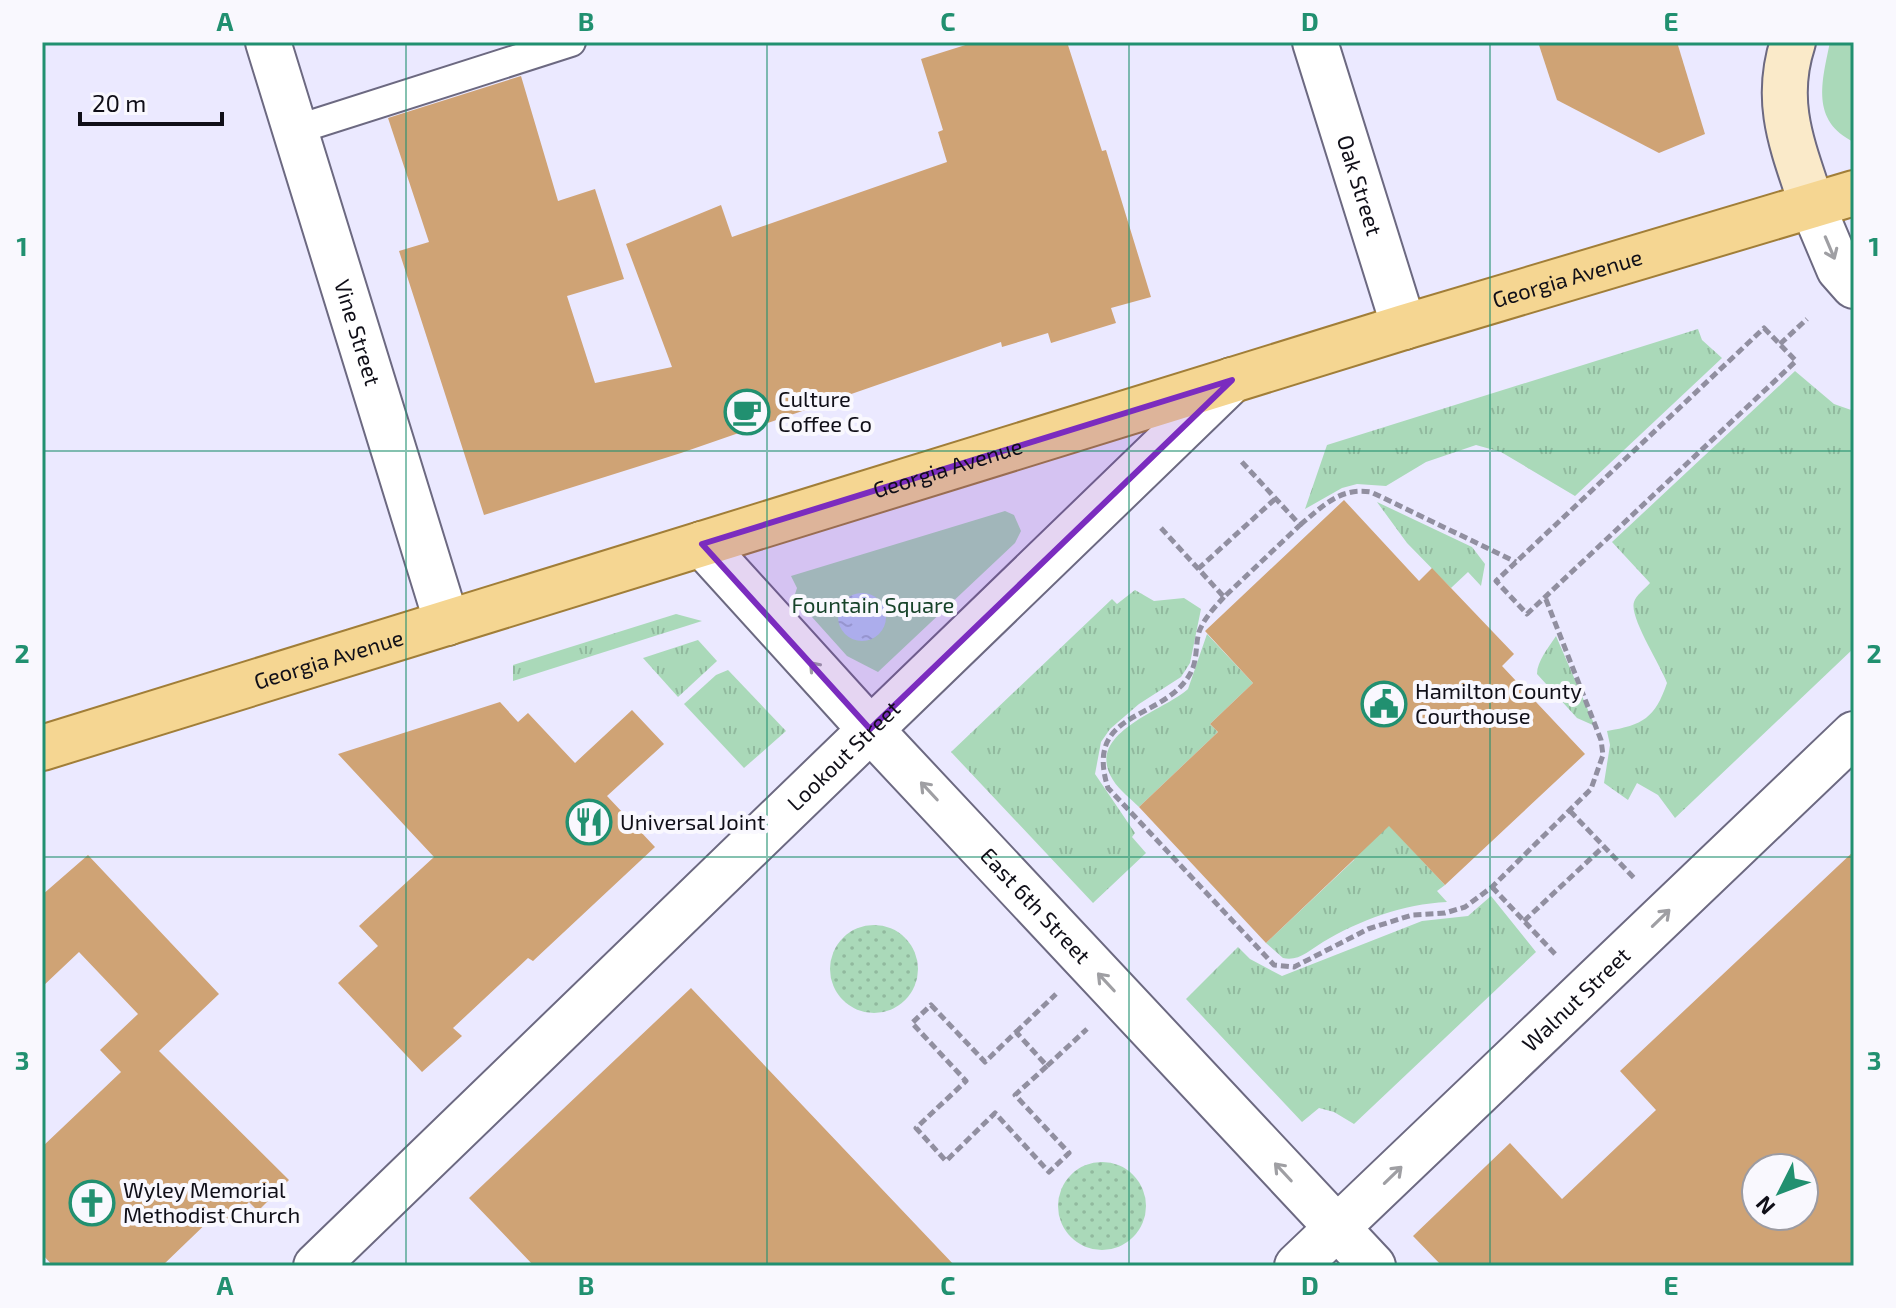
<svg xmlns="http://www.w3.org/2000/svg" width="1896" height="1308" viewBox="0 0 1896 1308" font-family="'Exo 2',sans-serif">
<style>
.grass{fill:url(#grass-tufts)}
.park{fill:#aad9b9}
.garden{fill:url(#garden-dots)}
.water{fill:url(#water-ripples)}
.building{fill:#cfa375;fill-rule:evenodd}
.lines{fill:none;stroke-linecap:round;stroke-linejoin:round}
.lane-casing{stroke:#6c6981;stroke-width:32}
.street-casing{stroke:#6c6981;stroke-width:48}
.secondary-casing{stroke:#6c6981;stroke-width:48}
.primary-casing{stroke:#a17e38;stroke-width:48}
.path{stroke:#918fa0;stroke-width:5;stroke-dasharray:8 4;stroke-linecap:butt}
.lane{stroke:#fff;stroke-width:28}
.street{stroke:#fff;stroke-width:44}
.secondary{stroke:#faeac9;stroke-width:44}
.primary{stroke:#f5d692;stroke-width:44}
.oneway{stroke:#9f9fa3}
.marked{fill:#7b2cbf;fill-opacity:0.2;stroke:#7b2cbf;stroke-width:6;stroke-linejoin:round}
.grid{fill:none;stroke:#219070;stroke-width:2;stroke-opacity:0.55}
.labels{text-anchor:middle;stroke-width:8;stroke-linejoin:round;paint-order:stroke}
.street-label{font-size:22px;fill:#100f18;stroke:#f9f8fe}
.poi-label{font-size:22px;fill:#100f18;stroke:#f9f8fe;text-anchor:start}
.park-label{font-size:22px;fill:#17432a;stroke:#f9f8fe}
.neatline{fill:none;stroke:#219070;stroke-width:3}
.grid-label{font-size:26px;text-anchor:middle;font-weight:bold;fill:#219070}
</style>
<defs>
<pattern id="grass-tufts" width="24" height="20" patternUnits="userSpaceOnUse" patternTransform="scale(2)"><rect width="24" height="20" fill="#aad9b9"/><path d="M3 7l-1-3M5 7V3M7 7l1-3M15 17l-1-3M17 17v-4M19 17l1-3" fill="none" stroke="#91b99e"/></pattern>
<pattern id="garden-dots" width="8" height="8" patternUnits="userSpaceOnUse" patternTransform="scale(2)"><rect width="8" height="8" fill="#aad9b9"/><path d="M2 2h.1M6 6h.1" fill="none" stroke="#91b99e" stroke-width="1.8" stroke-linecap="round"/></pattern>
<pattern id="water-ripples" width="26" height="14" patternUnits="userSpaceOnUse" patternTransform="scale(2)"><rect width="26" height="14" fill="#b8cdf8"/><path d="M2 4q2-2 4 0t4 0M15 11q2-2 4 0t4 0" fill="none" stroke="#9dafd4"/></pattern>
</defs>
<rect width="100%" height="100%" fill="#ebe9ff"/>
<g class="grass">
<path d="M 1698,329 L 1702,340 L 1722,358 L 1575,496 L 1501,452 L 1476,445 L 1426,462 L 1386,486 L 1357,484 L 1342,488 L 1305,509 L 1327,445 Z"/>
<path d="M 1795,371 L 1834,404 L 1854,411 L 1854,648 L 1675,818 L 1658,795 L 1637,783 L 1628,800 L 1604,783 L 1610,745 L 1607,731 C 1643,725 1655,718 1667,683 C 1660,664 1629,617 1634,602 C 1636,595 1645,589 1650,583 L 1612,542 Z"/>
<path d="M 1377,502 L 1472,547 L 1485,564 L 1481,586 L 1468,572 L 1451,588 L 1407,543 Z"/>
<path d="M 1135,590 L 1154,601 L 1184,598 L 1201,609 L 1190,663 L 1181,677 L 1139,704 L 1110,729 L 1101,742 L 1095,774 L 1135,833 L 1132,837 L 1146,853 L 1093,903 L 951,752 L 1112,599 L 1117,604 Z"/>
<path d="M 676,614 L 702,621 L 513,681 L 513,665 Z"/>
<path d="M 1207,634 L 1253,683 L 1210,724 L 1218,732 L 1139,807 C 1131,799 1119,790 1113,780 C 1083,733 1164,711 1188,689 Z"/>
<path d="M 1556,636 L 1595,726 L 1577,718 L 1537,674 C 1537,661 1549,647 1556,636 Z"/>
<path d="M 698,640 L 717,661 L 678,697 L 643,658 Z"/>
<path d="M 728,670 L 786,731 L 744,768 L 684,704 L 716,675 Z"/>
<path d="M 1368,803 L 1445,885 L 1437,891 L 1447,902 C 1403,904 1360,920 1323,942 C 1310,950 1298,962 1283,958 L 1266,943 L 1354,860 Z"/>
<path d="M 1491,896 L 1536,952 L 1354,1124 L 1334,1112 L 1319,1108 L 1302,1122 L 1186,999 L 1238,947 L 1250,959 L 1282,976 L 1422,921 L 1468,916 Z"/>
</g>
<g class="park">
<path d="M 1830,42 L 1854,42 L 1854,142 C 1810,121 1822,81 1830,42 Z"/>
<path d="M 1005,511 L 1014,515 L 1021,531 L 1015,543 L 878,672 L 847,656 L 794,597 L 797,588 L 791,576 Z"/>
</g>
<g class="garden">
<circle cx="874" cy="969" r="44"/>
<circle cx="1102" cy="1206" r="44"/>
</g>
<circle class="water" cx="862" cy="617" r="24"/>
<g class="building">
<path d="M 975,42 L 1067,42 L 1102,151 L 1106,150 L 1151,297 L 1111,308 L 1116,323 L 1051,343 L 1048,333 L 1002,347 L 1001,342 L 681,453 L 484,515 L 399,251 L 429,242 L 388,118 L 521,76 L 558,201 L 595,189 L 624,279 L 567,296 L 595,383 L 672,367 L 626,244 L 721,205 L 732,237 L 947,162 L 938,132 L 943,130 L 921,59 Z"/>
<path d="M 1538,42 L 1677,42 L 1705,134 L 1659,153 L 1557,100 Z"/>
<path d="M 1344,500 L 1419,581 L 1432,568 L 1451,588 L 1514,654 L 1502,666 L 1585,754 L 1445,885 L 1389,826 L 1266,943 L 1139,807 L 1218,732 L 1210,724 L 1253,683 L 1205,631 Z"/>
<path d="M 500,702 L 518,722 L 528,713 L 575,763 L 632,710 L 664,744 L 607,796 L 655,847 L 533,961 L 528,958 L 453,1028 L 462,1036 L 422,1072 L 338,983 L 378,946 L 359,926 L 434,857 L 338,754 Z"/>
<path d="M 1854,851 L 1854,1266 L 1442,1266 L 1413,1236 L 1510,1143 L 1562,1199 L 1656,1110 L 1620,1071 ZM 1756,1168 L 1804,1168 L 1804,1216 L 1756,1216 Z"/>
<path d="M 88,855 L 219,994 L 159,1051 L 289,1180 L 258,1211 L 249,1202 L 226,1225 L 215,1215 L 162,1266 L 53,1266 L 42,1254 L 42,1147 L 121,1072 L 100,1050 L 138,1014 L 79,952 L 42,987 L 42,895 Z"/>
<path d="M 691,988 L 955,1266 L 534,1266 L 494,1224 L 469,1198 Z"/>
</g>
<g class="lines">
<g class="lane-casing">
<path id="lane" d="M 295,130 L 571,42"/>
</g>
<g class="street-casing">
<g id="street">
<path id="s1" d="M 268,42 L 447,623"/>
<path id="s2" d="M 1315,42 L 1404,327"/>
<path d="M 1812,205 L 1839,269 L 1854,286"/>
<path id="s3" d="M 702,544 L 870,729 L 1373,1266"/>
<path id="s4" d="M 316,1266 L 1232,380"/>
<path id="s5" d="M 1297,1266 L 1854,734"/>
</g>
</g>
<g class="secondary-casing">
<path id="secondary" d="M 1793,42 C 1773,103 1793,147 1812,205"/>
</g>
<g class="primary-casing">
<g id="primary">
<path id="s6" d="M 42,748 L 1404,327 L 1854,193"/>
</g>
</g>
<g class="path">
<path d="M 1764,328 L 1796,361 L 1527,614 L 1496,581 Z"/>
<path d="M 1780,344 L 1807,319"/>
<path d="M 1300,525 C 1323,506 1340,487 1371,492 L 1516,562"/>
<path d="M 1161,528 L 1224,597 L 1300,525 L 1241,461"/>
<path d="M 1198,569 L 1275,499"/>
<path d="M 1224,597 C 1215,607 1204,618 1199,632 C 1195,646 1198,660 1190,674 C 1163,722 1083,709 1108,788 L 1274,965 L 1294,967 L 1368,929 L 1412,915 L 1445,913 L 1465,907 L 1492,887 L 1591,789 L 1603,755 L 1601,740 L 1545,597"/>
<path d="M 1570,811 L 1636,880"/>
<path d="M 1492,887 L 1556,955"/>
<path d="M 1524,921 L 1603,847"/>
<path d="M 931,1005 L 985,1062 L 1016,1032 L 1047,1066 L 1015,1095 L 1069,1153 L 1049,1172 L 995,1113 L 946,1161 L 916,1128 L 966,1081 L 912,1023 Z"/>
<path d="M 1016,1032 L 1056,994"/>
<path d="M 1047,1066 L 1087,1029"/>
</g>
<use href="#lane" class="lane"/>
<use href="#street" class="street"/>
<use href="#secondary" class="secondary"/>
<use href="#primary" class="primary"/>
</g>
<defs><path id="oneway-shaft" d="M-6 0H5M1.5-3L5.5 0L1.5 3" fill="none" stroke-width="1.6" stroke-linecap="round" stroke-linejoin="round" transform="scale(2)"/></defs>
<g class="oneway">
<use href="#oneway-shaft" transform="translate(1830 248) rotate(67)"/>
<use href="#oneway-shaft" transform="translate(818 671) rotate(-132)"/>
<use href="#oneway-shaft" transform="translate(929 791) rotate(-133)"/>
<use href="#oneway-shaft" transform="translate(1661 918) rotate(-44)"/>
<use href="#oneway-shaft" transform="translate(1106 982) rotate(-133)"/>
<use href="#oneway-shaft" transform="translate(1283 1172) rotate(-133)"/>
<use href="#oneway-shaft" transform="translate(1393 1175) rotate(-44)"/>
</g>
<path class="marked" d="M 1232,380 L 870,729 L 702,544 Z"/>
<path class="grid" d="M 406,42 L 406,1266M 767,42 L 767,1266M 1129,42 L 1129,1266M 1490,42 L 1490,1266M 42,451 L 1854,451M 42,857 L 1854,857"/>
<defs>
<g id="cafe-ring" transform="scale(2.3)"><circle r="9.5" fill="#f9f8fe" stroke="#219070" stroke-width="1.5"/><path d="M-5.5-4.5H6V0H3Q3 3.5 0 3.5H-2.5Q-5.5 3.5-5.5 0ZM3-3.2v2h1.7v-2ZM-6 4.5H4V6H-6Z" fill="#219070"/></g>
<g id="civic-ring" transform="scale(2.3)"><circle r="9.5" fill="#f9f8fe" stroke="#219070" stroke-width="1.5"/><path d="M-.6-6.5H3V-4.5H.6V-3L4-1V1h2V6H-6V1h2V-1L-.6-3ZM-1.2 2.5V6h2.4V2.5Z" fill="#219070"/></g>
<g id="restaurant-ring" transform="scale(2.3)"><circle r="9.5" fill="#f9f8fe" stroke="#219070" stroke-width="1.5"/><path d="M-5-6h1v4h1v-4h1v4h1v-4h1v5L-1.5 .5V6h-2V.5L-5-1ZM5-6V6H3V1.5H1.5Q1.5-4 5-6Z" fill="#219070"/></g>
<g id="church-ring" transform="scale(2.3)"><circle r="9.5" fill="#f9f8fe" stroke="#219070" stroke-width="1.5"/><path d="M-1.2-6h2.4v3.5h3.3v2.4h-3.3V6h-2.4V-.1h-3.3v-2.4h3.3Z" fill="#219070"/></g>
</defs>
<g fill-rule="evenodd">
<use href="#cafe-ring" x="747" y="412"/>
<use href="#civic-ring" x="1384" y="704"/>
<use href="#restaurant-ring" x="589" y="822"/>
<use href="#church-ring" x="92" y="1203"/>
</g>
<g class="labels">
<g class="street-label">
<text dy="8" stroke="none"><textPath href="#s2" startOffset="150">Oak Street</textPath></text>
<text dy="8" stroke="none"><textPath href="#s6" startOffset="1596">Georgia Avenue</textPath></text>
<text dy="8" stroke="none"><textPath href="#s1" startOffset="304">Vine Street</textPath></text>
<text dy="8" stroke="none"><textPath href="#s6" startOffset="948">Georgia Avenue</textPath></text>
<text dy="8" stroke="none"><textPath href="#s6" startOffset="300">Georgia Avenue</textPath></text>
<text dy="8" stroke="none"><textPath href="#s4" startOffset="734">Lookout Street</textPath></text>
<text dy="8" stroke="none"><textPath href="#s3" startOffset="492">East 6th Street</textPath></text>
<text dy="8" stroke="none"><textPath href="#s5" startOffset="386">Walnut Street</textPath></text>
</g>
<g class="poi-label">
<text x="778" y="407">Culture<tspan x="778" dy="25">Coffee Co</tspan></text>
<text x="1415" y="699">Hamilton County<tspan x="1415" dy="25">Courthouse</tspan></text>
<text x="620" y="830">Universal Joint</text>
<text x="123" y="1198">Wyley Memorial<tspan x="123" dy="25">Methodist Church</tspan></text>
</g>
<g class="park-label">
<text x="873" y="613">Fountain Square</text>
</g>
</g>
<rect width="1896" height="1308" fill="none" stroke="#f9f8fe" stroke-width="88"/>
<g transform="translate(1780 1192) rotate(228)"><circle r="38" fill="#f9f8fe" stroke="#9c9ba2" stroke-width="2"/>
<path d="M0-6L14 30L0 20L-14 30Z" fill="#219070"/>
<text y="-12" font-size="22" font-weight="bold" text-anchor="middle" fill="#100f18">N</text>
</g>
<path d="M80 112v12h142v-12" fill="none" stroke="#100f18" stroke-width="4"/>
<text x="92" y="112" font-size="24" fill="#100f18" stroke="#f9f8fe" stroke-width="6" paint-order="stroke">20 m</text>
<rect x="44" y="44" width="1808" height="1220" class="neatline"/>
<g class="grid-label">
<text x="225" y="31">A</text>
<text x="586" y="31">B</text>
<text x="948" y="31">C</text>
<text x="1310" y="31">D</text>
<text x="1671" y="31">E</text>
<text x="22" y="256">1</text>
<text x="1874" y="256">1</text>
<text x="22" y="663">2</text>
<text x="1874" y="663">2</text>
<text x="22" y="1070">3</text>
<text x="1874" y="1070">3</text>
<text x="225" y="1295">A</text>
<text x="586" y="1295">B</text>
<text x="948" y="1295">C</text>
<text x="1310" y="1295">D</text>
<text x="1671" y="1295">E</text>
</g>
</svg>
